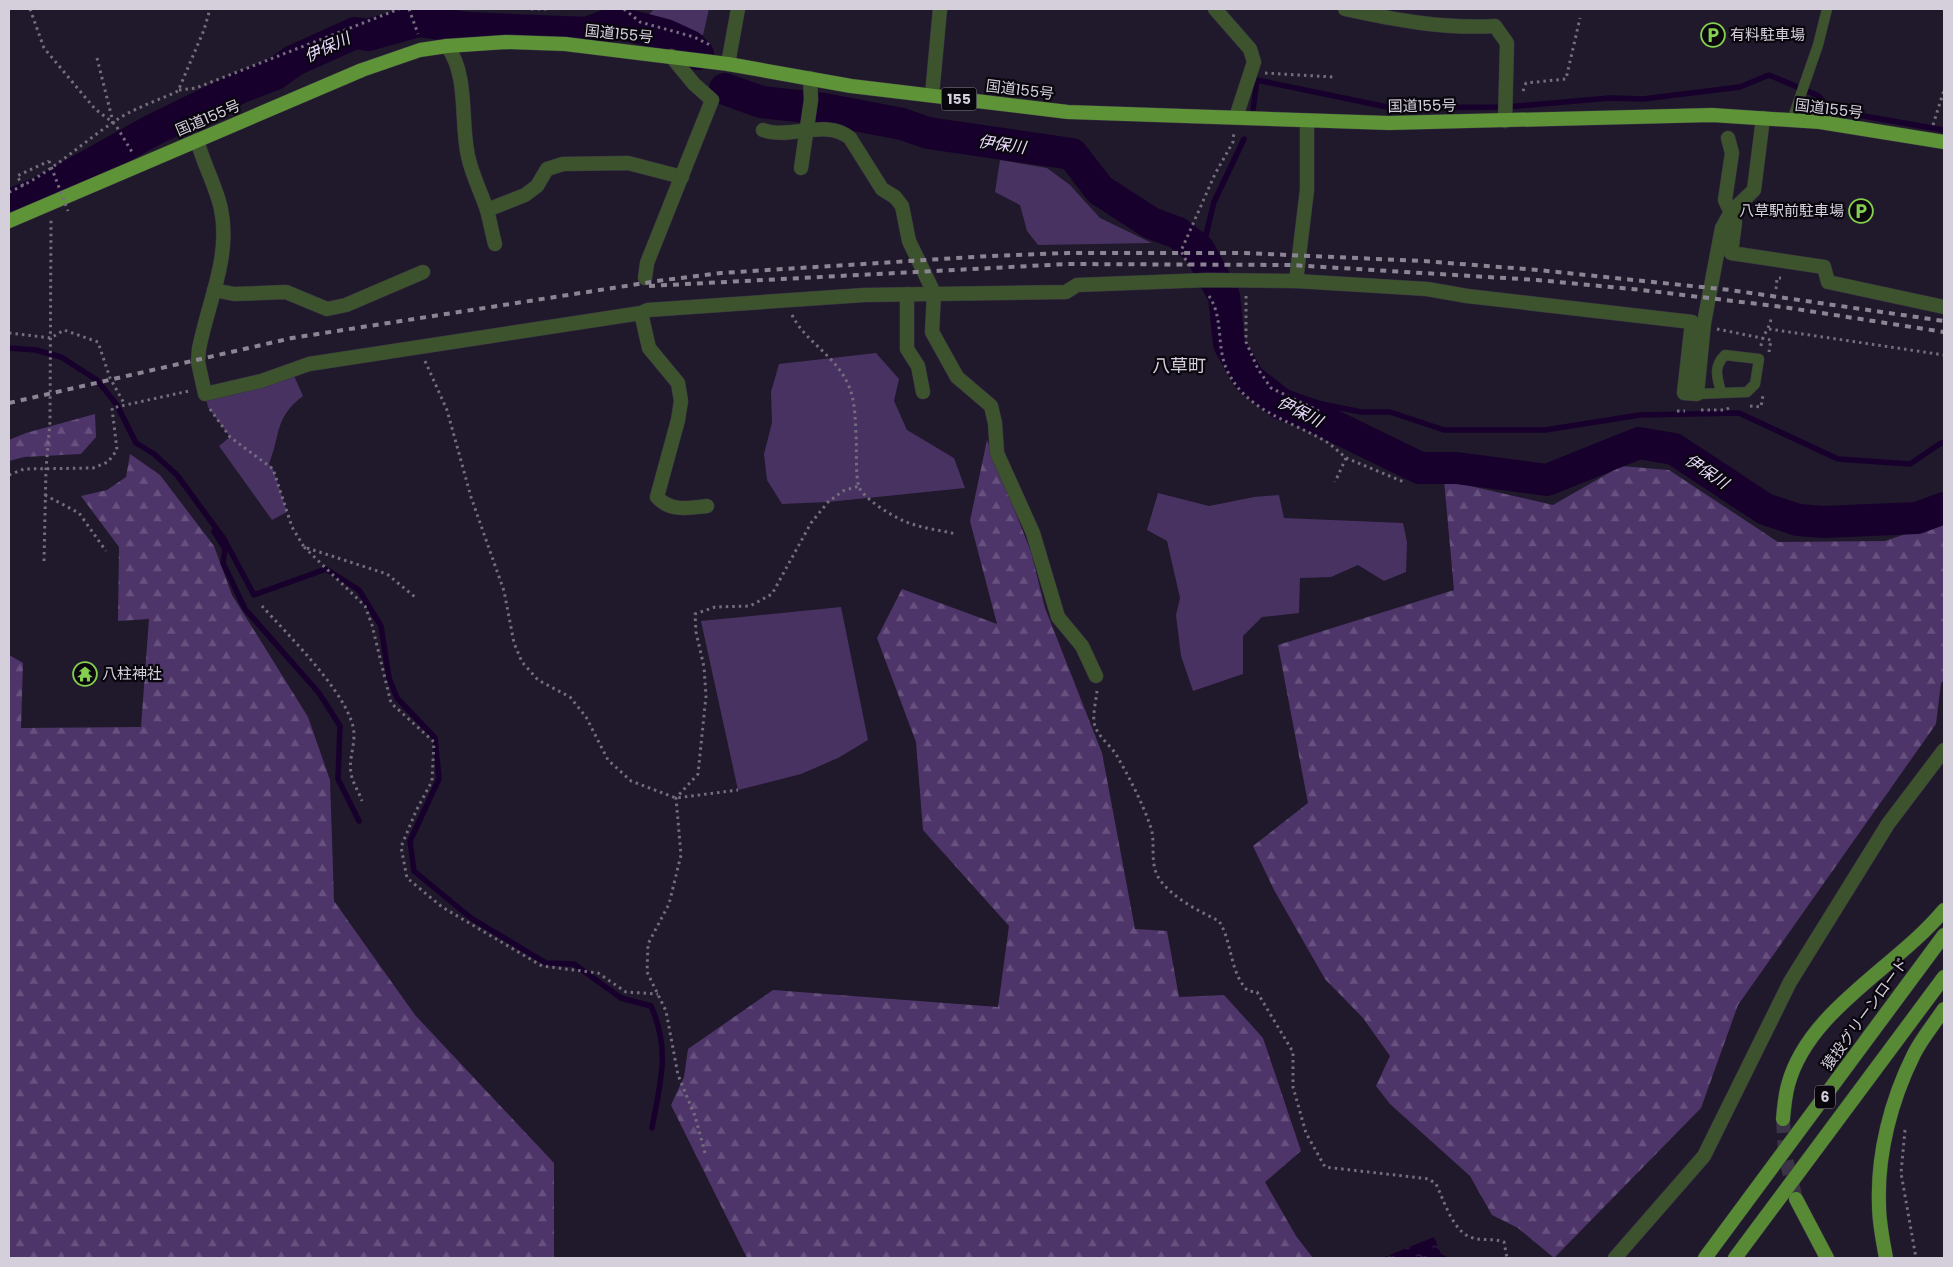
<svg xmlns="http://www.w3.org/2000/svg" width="1953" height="1267" viewBox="0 0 1953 1267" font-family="Poppins,'Noto Sans JP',sans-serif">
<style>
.green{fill:#483262}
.forest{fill:url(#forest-firs)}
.water{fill:url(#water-ripples)}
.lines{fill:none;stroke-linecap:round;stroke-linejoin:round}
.stream{stroke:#17002c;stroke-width:5.5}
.river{stroke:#17002c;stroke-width:32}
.primary-tunnel{stroke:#3b3346;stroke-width:14;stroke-dasharray:14 7;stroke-linecap:butt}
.service-casing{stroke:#393244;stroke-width:11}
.pedestrian-casing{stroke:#393244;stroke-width:15}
.minor-casing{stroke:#393244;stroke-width:15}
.primary-casing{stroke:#393244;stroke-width:15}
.trunk-casing{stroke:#393244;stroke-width:15}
.path{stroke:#746d7d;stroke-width:3;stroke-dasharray:2.5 4;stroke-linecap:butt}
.service{stroke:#3c532d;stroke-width:10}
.pedestrian{stroke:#3c532d;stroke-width:14}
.minor{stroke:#3c532d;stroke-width:14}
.primary{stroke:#588a36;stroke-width:14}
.trunk{stroke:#5e9437;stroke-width:14}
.rail{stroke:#8c8594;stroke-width:4;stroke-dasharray:6 6;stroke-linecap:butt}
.path-bridge{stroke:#746d7d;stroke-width:3;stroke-dasharray:2.5 4;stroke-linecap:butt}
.labels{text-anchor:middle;stroke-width:4.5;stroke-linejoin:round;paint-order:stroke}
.shield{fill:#09060d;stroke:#98939e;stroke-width:1}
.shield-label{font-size:14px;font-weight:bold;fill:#d5cfdc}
.street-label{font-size:15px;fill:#d5cfdc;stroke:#09060d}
.poi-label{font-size:15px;fill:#d5cfdc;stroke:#09060d;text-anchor:start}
.water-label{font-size:16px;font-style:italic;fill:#e9dbfd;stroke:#09060d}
.quarter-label{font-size:18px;fill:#d5cfdc;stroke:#09060d}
</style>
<defs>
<pattern id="forest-firs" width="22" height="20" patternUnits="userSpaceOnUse" patternTransform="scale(1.25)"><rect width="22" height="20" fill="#4e3569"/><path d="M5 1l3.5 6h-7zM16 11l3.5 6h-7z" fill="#67517e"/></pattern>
<pattern id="water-ripples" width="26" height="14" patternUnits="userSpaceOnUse" patternTransform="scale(1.25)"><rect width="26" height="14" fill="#17002c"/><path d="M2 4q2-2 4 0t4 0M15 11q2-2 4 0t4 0" fill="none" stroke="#38244a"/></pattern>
</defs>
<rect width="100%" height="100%" fill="#20182b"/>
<g class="green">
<path d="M 654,9 L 709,9 L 703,35 L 644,20 Z"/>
<path d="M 1000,160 L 1047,168 L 1070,185 L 1100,218 L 1152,243 L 1038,245 L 1027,231 L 1020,205 L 995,192 Z"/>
<path d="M 876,353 L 899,379 L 894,401 L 907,430 L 954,458 L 965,488 L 828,502 L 782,504 L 767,480 L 764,454 L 772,423 L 771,392 L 779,364 Z"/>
<path d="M 291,369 L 303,396 C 274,418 281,434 269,464 L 273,469 L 287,512 L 272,520 L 219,446 L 230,437 L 208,407 L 205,394 Z"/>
<path d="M 1158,493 L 1209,506 L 1254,497 L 1279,495 L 1284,518 L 1403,523 L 1407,542 L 1406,572 L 1384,581 L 1358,565 L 1331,577 L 1300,578 L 1299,613 L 1262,617 L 1243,636 L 1243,674 L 1193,691 L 1181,656 L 1176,615 L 1180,598 L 1167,541 L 1147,530 Z"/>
<path d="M 841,607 L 868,740 L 838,758 L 801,774 L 738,790 L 701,621 Z"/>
</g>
<g class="forest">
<path d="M 95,414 L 96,437 L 81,454 L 24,457 L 9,461 L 9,440 L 26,433 Z"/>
<path d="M 987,440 L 1031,552 L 1045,608 L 1102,753 L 1135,929 L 1167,931 L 1179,997 L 1224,995 L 1263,1038 L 1301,1151 L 1265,1182 L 1296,1236 L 1313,1258 L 747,1258 L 671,1105 L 684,1077 L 688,1049 L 773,990 L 998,1007 L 1009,926 L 923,830 L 916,742 L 877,638 L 902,589 L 997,624 L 970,521 Z"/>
<path d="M 130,454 L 160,475 L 214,546 L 232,595 L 308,717 L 330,780 L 334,901 L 415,1015 L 554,1163 L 554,1258 L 9,1258 L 9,655 L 23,663 L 21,728 L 141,727 L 149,619 L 118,621 L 119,547 L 81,496 L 107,490 L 126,477 Z"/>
<path d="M 1621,466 L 1669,470 L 1778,542 L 1885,541 L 1944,521 L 1944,681 L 1941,683 L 1936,724 L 1738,1005 L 1701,1108 L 1554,1258 L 1518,1228 L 1492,1215 L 1470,1176 L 1390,1104 L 1376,1086 L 1390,1056 L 1363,1018 L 1325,979 L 1274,890 L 1253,846 L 1308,803 L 1278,645 L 1454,590 L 1444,480 L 1553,505 Z"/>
</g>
<path class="water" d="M 1434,1237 L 1441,1254 L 1450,1258 L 1382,1258 Z"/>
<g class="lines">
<g class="stream">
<path d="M 616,22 L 629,9"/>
<path d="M 1253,110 L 1257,80 L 1392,108 L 1506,107 L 1610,98 L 1643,99 L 1740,87 L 1769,75 L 1819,96 L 1829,110 L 1944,130"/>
<path d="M 1199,250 L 1206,235 L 1214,202 L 1244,139"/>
<path d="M 9,348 L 36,350 L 61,357 L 97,380 L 117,405 L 136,443 L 154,454 L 177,475 L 224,539 L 254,595 L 326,569 L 359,590 L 381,626 L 389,678 L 397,698 L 435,738 L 439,779 L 410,841 L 414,871 L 471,918 L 546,963 L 574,964 L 621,998 L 651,1006 C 671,1051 660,1083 652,1128"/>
<path d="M 1312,402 L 1361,412 L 1390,412 L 1444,430 L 1545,430 L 1640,415 L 1739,413 L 1838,459 L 1910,464 L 1941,443 L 1944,443"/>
<path d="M 214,531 L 225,549 L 223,563 L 245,609 L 319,693 L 340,726 L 338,779 L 359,821"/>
</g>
<g class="river">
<path d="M 725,89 L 761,102 L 824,109 L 902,124 L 928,133 L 1072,154 L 1100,190 L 1151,223 L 1178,233 L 1199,250 L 1224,296 L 1229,344 L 1249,379 L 1281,404 L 1309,414 L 1420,468 L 1456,468 L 1547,480 L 1639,443 L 1674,449 L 1765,509 L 1798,520 L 1824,522 L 1917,518 L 1944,508"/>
<path d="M 9,206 L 43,191 L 151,131 L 239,88 L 275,74 L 293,61 L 355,33 L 368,35 L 418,21 L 469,28 L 587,33 L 616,22 L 666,35 L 690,46 L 698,54"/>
</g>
<path class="primary-tunnel" d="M 1783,1119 L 1785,1155 L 1796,1199"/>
<g class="service-casing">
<g id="service">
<path d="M 1792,120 L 1818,45 L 1827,9"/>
<path d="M 1697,394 L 1747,392 L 1755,384 L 1759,359 L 1725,355 C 1713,367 1717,377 1721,392"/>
</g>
</g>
<g class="pedestrian-casing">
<path id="pedestrian" d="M 1728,138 L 1732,153 L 1725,200 L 1735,222 L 1731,253 L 1824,267 L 1828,282 L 1944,307"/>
</g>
<g class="minor-casing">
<g id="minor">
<path d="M 1215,9 L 1250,49 L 1254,62 L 1236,117"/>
<path d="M 1345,9 C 1395,20 1443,29 1495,26 L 1507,43 L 1505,121"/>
<path d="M 447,46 C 469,76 460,120 468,156 C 472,175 481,192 487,210 C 490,221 492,233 495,244"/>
<path d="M 728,64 L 738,9"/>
<path d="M 932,95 L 940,9"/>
<path d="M 763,130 C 790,140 826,118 850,138 L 882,189 L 895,197 L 902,206 L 909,241 L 934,293 L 932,332 L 957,377 L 991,406 L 995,423 L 997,453 L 1033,533 L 1058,617 L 1082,646 L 1096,676"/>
<path d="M 197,140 C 203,163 216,186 221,209 C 231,257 208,302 199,349 L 198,362 L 205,394 L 261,381 L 309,364 L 641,313 L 648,310 L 864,295 L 1066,292 L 1077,285 L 1208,280 L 1296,281 L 1427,289 L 1467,296 L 1692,322 L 1684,393 L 1697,394 L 1704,323 L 1722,228 L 1731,212 L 1754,190 L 1763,118"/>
<path d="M 801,168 L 811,100 L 810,78"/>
<path d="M 487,210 L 525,195 L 537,186 L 547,169 L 563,164 L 628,163 L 682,177"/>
<path d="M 645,278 L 647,263 L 712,100 L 694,84 L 671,56"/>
<path d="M 1296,281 L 1307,190 L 1307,122"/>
<path d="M 214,290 L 234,294 L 286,292 L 327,309 L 346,305 L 423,272"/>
<path d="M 907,294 L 907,349 L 918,366 L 923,392"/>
<path d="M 641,313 L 649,348 L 678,383 L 681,401 L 678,420 L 657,497 C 670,512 689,508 707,506"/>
<path d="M 1615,1258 L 1704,1156 L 1790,982 L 1888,824 L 1944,750"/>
</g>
</g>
<g class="primary-casing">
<g id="primary">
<path d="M 1783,1119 C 1784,1108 1785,1096 1788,1085 C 1808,1010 1896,968 1944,910"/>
<path d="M 1796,1199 L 1827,1258"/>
<path d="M 1705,1258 L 1944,935"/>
<path d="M 1735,1258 L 1944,977"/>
<path d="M 1886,1258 C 1883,1241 1879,1223 1879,1205 C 1877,1154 1891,1100 1914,1054 C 1922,1038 1934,1024 1944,1009"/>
</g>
</g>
<g class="trunk-casing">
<path id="trunk" d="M 9,221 L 362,70 L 420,50 L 447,46 L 506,42 L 565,44 L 728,64 L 851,86 L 1068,112 L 1389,123 L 1712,115 L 1820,122 L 1944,142"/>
</g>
<g class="path">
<path d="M 30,9 L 44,48 L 95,109 L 115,124 L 132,152"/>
<path d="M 409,9 L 418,34"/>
<path d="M 531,9 L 550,9"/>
<path d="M 624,9 L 640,22 L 694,37 L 710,45"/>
<path d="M 97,58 L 113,122"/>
<path d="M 1265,73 L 1334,77"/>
<path d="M 179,90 L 196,88 L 399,9"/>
<path d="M 1523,91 L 1526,83 L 1566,79 L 1580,18"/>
<path d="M 1933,125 L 1944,90"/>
<path d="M 23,186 L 17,176 L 49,161"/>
<path d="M 9,192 C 47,176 78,146 112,123 C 131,109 157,101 178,91 L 204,30 L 210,9"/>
<path d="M 1189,266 L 1181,251 L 1215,174 L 1233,142 L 1234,131"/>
<path d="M 1776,289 L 1777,278 L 1781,278"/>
<path d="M 1209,296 C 1224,318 1216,347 1227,370 C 1246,411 1289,420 1325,441 C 1332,445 1339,452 1346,458 L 1335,482"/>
<path d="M 1246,296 L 1246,342 L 1258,369 L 1271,388 L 1319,411"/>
<path d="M 792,315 C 805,341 833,354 847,382 C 855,398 855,415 856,434 C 857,447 855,475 859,487 C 864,499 892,516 904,521 C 920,528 939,530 956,534"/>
<path d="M 1717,329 L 1771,340 L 1769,352"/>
<path d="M 1769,329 L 1944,355"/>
<path d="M 9,333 L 51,338 L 64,330 L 98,342 L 110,378 L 125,405"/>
<path d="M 1761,346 C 1762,335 1769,330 1771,319"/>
<path d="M 425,361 L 447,410 L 471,497 L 504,591 L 514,643 L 522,662 L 538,680 L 570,697 L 586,717 L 608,760 L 631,781 L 676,798 L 738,790"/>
<path d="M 1750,406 L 1761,407 L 1763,395"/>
<path d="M 210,409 L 230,437 L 273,469 L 292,527 L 304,547 L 387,574 L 415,597"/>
<path d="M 1701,410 L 1725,410 L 1729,408"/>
<path d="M 1677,411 L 1685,411"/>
<path d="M 1346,458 L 1404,482"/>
<path d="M 9,475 L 24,469 L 93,468 L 108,462 L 117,450 L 112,408 L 189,391"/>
<path d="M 45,495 L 79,513 L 106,551"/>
<path d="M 304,547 L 365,606 L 372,625 L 391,703 L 434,742 L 432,781 L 416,811 L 401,847 L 407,878 L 442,907 L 542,966 L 598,973 L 626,992 L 658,994"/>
<path d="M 44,561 L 46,468 L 50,422 L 51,220"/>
<path d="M 262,606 C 288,635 338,684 351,720 C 359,739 348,755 351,773 C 352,782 359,792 362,801"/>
<path d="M 1097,691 C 1096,701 1093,712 1094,722 C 1096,736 1111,745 1117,756 C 1129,777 1142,802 1150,825 C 1157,843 1148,863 1160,880 C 1174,899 1199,911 1219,921 C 1233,943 1229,972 1248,991 L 1257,992 L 1293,1052 L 1293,1087 L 1306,1133 L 1325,1167 L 1429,1179 L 1436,1184 C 1444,1200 1453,1233 1473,1238 C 1483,1241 1493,1238 1504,1242 L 1507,1258"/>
<path d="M 1905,1130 L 1901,1173 L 1916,1258"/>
<path d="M 705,1153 L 695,1116 L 678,1075 L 666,1011 L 647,972 L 648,944 L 669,904 L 681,855 L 676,798 L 698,774 L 706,696 L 704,667 L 696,632 L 695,614 L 715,607 L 750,606 L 772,594 L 811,523 L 828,502 L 843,491 L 859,486"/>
</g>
<use href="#service" class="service"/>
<use href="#pedestrian" class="pedestrian"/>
<use href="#minor" class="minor"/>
<use href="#primary" class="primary"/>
<use href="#trunk" class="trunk"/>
<g class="rail">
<path d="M 649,286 L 1068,264 L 1291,265 L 1537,280 L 1642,290 L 1783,307 L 1944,332"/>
<path d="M 9,403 L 292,338 L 664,280 L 721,273 L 989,256 L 1068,253 L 1244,253 L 1423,261 L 1538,270 L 1730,290 L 1944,321"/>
</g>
<path class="path-bridge" d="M 49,161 L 68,211"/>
</g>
<defs>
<g id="parking-ring" transform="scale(1.25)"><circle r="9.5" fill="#09060d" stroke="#84d04e" stroke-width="1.5"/><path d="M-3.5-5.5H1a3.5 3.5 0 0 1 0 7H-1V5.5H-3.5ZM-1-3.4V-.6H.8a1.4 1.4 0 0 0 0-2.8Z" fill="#84d04e"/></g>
<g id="temple-ring" transform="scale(1.25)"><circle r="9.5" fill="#09060d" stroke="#84d04e" stroke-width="1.5"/><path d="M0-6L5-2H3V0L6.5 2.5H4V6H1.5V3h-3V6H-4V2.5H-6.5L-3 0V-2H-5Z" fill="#84d04e"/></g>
</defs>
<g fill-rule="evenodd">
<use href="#parking-ring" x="1713" y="35"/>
<use href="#parking-ring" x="1861" y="211"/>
<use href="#temple-ring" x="85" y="674"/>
</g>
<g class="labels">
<g class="shield">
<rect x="941.5" y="87.5" width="35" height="23" rx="4"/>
<rect x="1815" y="1085.5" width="20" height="23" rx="4"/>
</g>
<g class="shield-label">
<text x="959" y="104">155</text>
<text x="1825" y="1102">6</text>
</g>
<g class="street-label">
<text transform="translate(619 34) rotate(6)" y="5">国道155号</text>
<text transform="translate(1020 90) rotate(7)" y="5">国道155号</text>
<text transform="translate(1422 106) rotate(-1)" y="5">国道155号</text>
<text transform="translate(1829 109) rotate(7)" y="5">国道155号</text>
<text transform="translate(208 118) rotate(-23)" y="5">国道155号</text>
<text transform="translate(1865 1014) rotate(-54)" y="5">猿投グリーンロード</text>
</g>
<g class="poi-label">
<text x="1730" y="40">有料駐車場</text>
<text x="1844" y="216" text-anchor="end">八草駅前駐車場</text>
<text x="102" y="679">八柱神社</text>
</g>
<g class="water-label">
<text transform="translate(327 47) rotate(-25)" y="6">伊保川</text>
<text transform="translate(1002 144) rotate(8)" y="6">伊保川</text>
<text transform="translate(1300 411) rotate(27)" y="6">伊保川</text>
<text transform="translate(1707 471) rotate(34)" y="6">伊保川</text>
</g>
<g class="quarter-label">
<text x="1179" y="372">八草町</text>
</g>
</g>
<rect width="1953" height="1267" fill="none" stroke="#d5cfdc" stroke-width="20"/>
</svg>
